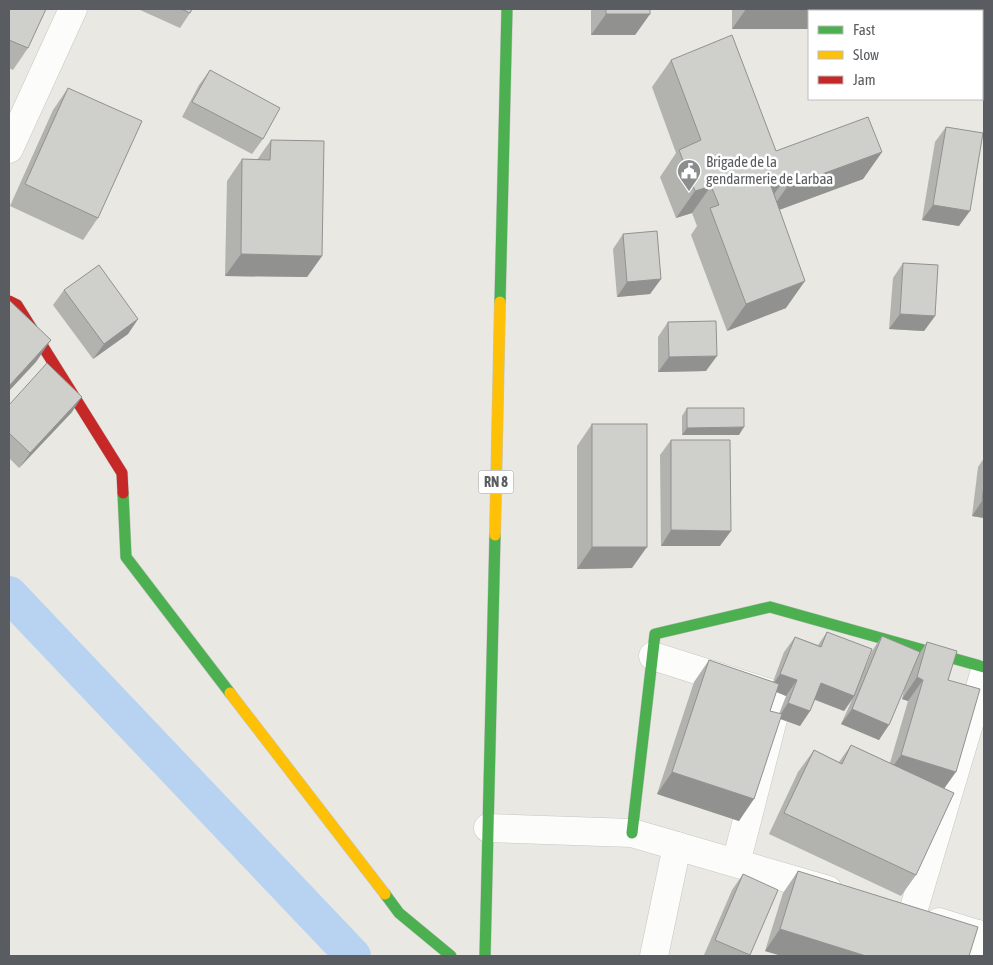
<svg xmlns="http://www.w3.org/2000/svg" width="993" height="965" viewBox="0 0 993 965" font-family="'Asap Condensed',sans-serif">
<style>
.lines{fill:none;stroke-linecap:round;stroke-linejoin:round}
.canal{stroke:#b8d3f2;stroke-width:36}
.street-casing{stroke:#c6c6c5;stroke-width:29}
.fast-casing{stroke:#c5c5c3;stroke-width:12}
.slow-casing{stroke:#c5c5c3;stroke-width:12}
.jam-casing{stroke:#c5c5c3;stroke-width:12}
.street{stroke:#fcfcfb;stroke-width:28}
.fast{stroke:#4caf50;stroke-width:11}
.slow{stroke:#ffc107;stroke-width:11}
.jam{stroke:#c62828;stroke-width:11}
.wall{fill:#b2b2af;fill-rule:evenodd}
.shaded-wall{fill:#91918f}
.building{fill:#cfcfcc;stroke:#91918f}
.labels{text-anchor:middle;stroke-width:5;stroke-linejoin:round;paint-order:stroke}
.shield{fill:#fff;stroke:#8b8d90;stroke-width:1}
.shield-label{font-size:14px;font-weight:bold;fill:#595c61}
.poi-label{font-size:15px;fill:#595c61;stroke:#fff;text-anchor:start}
</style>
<rect width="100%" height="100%" fill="#e9e8e3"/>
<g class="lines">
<path class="canal" d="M 9,594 L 353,956"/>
<g class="street-casing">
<g id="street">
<path d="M 9,149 L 73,9"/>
<path d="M 653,656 L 779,696 L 736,863"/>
<path d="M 488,828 L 632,833 L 828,890"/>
<path d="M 912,915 L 984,674"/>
<path d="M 939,922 L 984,936"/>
<path d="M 654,956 L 677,846"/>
<path d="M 972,956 L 978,934"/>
</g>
</g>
<g class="fast-casing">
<g id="fast">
<path d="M 500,302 L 507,9"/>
<path d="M 123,493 L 126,557 L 230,693"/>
<path d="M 632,833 L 655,634 L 770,607 L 984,667"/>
<path d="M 385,894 L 399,913 L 451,956"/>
<path d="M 485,956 L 495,535"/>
</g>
</g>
<g class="slow-casing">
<g id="slow">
<path d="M 495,535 L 500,302"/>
<path d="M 230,693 L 385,894"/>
</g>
</g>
<g class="jam-casing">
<path id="jam" d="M 9,301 L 17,305 L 122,473 L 123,493"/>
</g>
<use href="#street" class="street"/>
<use href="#fast" class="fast"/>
<use href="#slow" class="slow"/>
<use href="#jam" class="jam"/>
</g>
<g class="wall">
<path d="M 9,9 L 28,48 L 13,70 L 9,68 Z"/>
<path d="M 138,9 L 192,9 L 190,13 L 180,28 Z"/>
<path d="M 591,9 L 650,9 L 650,14 L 635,35 L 591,35 Z"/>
<path d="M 732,9 L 902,9 L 901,11 L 732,29 Z"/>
<path d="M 940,9 L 984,9 L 984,35 L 982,35 L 982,11 L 940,11 Z"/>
<path d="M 671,60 L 776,151 L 882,152 L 863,179 L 779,210 L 786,308 L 727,331 L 691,235 L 697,226 L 692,213 L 676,218 L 660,177 L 676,153 L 652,87 Z"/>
<path d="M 210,70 L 263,139 L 252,154 L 182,117 L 199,85 Z"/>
<path d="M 68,88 L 98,218 L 83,240 L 10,206 L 53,110 Z"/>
<path d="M 946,127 L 959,226 L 922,220 L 935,142 Z"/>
<path d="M 271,140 L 322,256 L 307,277 L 225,276 L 227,181 L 242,159 L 257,160 Z"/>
<path d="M 623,234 L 661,279 L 650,294 L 617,297 L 613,249 Z"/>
<path d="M 903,263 L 935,316 L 924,331 L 889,329 L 893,278 Z"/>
<path d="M 64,290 L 138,319 L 128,334 L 93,359 L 53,305 Z"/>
<path d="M 668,322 L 706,371 L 658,372 L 658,337 Z"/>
<path d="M 9,405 L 72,412 L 19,468 L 9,458 Z"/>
<path d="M 687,408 L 739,435 L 682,435 L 682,416 Z"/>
<path d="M 592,424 L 632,568 L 577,569 L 577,446 Z"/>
<path d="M 671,440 L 720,546 L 661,546 L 660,455 Z"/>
<path d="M 984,458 L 984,518 L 972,516 L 978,467 Z"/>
<path d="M 827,632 L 866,666 L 872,651 L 882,636 L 919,654 L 927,642 L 948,680 L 944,788 L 916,875 L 901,896 L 769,834 L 798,772 L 814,750 L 839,762 L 851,745 L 890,763 L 908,701 L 902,699 L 905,686 L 879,740 L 841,724 L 852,700 L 844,711 L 815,700 L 810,711 L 800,726 L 780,719 L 739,821 L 657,794 L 694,682 L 709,660 L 773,682 L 784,652 L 795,637 L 818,645 ZM 776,692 L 786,696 L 779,714 L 770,711 Z"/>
<path d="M 798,871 L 969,956 L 782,956 L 765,951 L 783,893 Z"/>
<path d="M 743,874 L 750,955 L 749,956 L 707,956 L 704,955 L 732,890 Z"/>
</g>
<g class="shaded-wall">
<path d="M 746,9 L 902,9 L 901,11 L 809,11 L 809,29 L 732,29 Z"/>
<rect x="982" y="13" width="2" height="22"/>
<path d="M 606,14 L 650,14 L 635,35 L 591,35 Z"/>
<path d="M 882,152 L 863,179 L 768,214 L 787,187 Z"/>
<path d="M 784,180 L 765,207 L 771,186 Z"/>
<path d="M 711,186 L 692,213 L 676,218 L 695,191 Z"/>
<path d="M 933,205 L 970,211 L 959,226 L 922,220 Z"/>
<path d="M 241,254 L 322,256 L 307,277 L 225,276 Z"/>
<path d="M 661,279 L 650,294 L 617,297 L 627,282 Z"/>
<path d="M 805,281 L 786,308 L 727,331 L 746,304 Z"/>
<path d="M 900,314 L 935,316 L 924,331 L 889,329 Z"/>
<path d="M 138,319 L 128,334 L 93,359 L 104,344 Z"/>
<path d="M 51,340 L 36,362 L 9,391 L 9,386 Z"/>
<path d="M 717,356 L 706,371 L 658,372 L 669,357 Z"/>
<path d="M 82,397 L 72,412 L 19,468 L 30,453 Z"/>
<path d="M 744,427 L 739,435 L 682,435 L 687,428 Z"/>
<path d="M 982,501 L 984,501 L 984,518 L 972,516 Z"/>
<path d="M 671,530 L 731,531 L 720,546 L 661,546 Z"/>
<path d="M 592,547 L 647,547 L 632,568 L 577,569 Z"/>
<path d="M 780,674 L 797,680 L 786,696 L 770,689 Z"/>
<path d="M 917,677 L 923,680 L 908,701 L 902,699 Z"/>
<path d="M 821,683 L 854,696 L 844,711 L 811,698 Z"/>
<path d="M 788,703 L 810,711 L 800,726 L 778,718 Z"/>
<path d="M 852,709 L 889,725 L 879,740 L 841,724 Z"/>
<path d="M 901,755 L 956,772 L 941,793 L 886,776 Z"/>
<path d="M 672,772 L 754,799 L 739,821 L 657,794 Z"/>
<path d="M 780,929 L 866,956 L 782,956 L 765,951 Z"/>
</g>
<g class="building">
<path d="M 9,9 L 46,9 L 28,48 L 9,40 Z"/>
<path d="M 181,9 L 192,9 L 190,13 Z"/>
<rect x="606" y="9" width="44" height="5"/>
<path d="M 955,9 L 984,9 L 984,13 L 982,13 L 982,11 L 955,11 Z"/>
<path d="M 732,35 L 776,151 L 868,117 L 882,152 L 787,187 L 784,180 L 771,186 L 805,281 L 746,304 L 710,208 L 719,205 L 711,186 L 695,191 L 679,150 L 701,140 L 671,60 Z"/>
<path d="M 210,70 L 280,108 L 263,139 L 192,102 Z"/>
<path d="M 68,88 L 142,121 L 98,218 L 25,184 Z"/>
<path d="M 946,127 L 983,133 L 970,211 L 933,205 Z"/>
<path d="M 271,140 L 324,141 L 322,256 L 241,254 L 242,159 L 270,160 Z"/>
<path d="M 657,231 L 661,279 L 627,282 L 623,234 Z"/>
<path d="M 903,263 L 938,265 L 935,316 L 900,314 Z"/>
<path d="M 99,265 L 138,319 L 104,344 L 64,290 Z"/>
<path d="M 9,300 L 51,340 L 9,386 Z"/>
<path d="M 716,321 L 717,356 L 669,357 L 668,322 Z"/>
<path d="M 47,363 L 82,397 L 30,453 L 9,433 L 9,405 Z"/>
<path d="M 687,408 L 744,408 L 744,427 L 687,428 Z"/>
<rect x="592" y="424" width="55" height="123"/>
<path d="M 671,440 L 730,440 L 731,531 L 671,530 Z"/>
<path d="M 984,485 L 984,501 L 982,501 Z"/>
<path d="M 827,632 L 872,649 L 854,696 L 821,683 L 810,711 L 788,703 L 797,680 L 780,674 L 795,637 L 821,647 Z"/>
<path d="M 882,636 L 920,652 L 889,725 L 852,709 Z"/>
<path d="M 927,642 L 957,651 L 948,680 L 980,689 L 956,772 L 901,755 L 923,680 L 917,677 Z"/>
<path d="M 709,660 L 779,684 L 770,711 L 782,714 L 754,799 L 672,772 Z"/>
<path d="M 851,745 L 954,793 L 916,875 L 784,813 L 814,750 L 842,764 Z"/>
<path d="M 798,871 L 978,927 L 969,956 L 866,956 L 780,929 Z"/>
<path d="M 743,874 L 778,890 L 750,955 L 715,940 Z"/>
</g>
<defs>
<g id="civic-pin" transform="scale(1.25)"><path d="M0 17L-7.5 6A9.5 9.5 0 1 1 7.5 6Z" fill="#8b8d8e" stroke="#fff"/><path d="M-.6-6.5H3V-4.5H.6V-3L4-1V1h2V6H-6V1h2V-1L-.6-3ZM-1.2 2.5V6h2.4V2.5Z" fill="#fff"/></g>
</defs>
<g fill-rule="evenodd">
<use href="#civic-pin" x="689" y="171"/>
</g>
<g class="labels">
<rect class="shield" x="478.5" y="470.5" width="35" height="23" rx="4"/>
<g class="shield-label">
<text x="496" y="487">RN 8</text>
</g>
<g class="poi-label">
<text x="706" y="167">Brigade de la<tspan x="706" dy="17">gendarmerie de Larbaa</tspan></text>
</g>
</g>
<rect width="993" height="965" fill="none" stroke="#595c61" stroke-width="20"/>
<rect x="808" y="10" width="175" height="90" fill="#ffffff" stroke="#bdbec0"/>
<rect x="818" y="26" width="25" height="8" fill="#4caf50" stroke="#bdbec0"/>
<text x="853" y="35" font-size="15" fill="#595c61">Fast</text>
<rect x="818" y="51" width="25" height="8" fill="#ffc107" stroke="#bdbec0"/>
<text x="853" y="60" font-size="15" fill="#595c61">Slow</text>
<rect x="818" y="76" width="25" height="8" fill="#c62828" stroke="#bdbec0"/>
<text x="853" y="85" font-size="15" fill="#595c61">Jam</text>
</svg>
